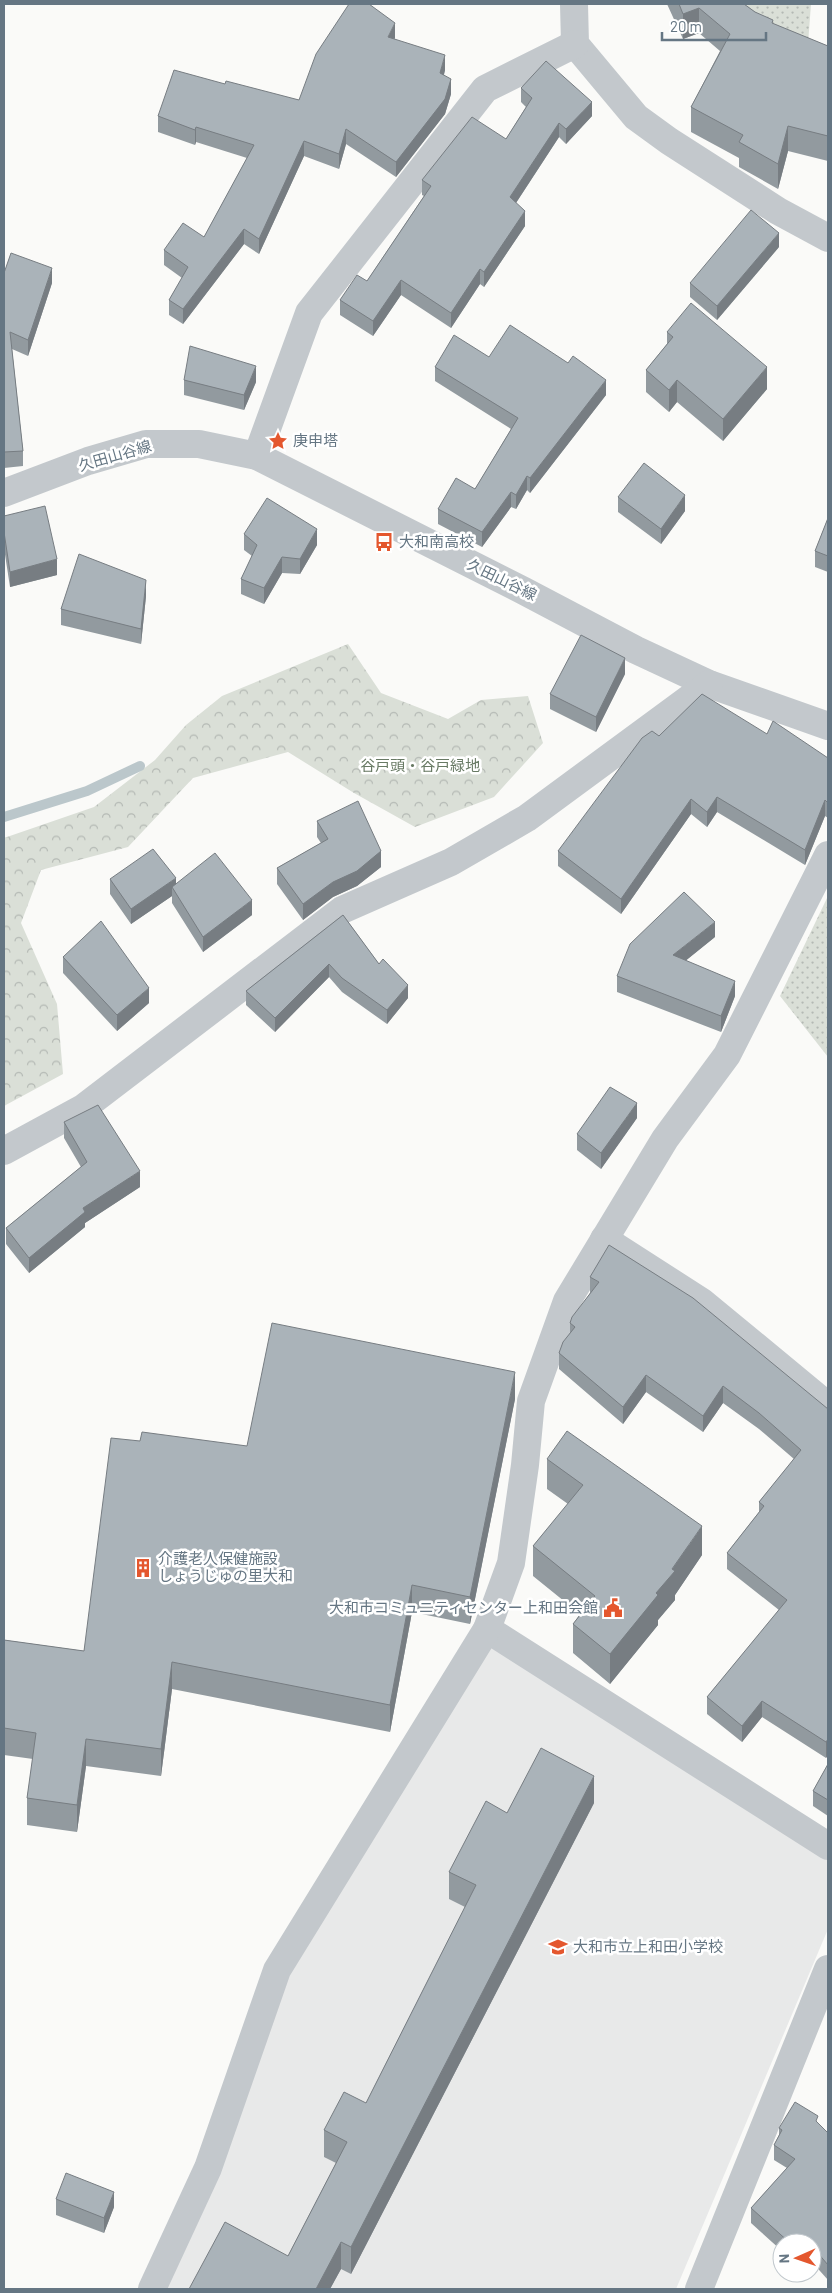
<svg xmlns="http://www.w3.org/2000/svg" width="832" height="2293" viewBox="0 0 832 2293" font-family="Barlow,'Noto Sans JP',sans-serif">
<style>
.built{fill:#e8e9e9}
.forest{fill:url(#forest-crowns)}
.park{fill:url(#park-dots)}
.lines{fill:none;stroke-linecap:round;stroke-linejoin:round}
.stream{stroke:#bbc7cb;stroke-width:10}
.minor{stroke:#c3c8cc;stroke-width:28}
.wall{fill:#929a9f}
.shaded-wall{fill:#777d82}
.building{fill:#aab3b9;stroke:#777d82}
.labels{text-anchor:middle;stroke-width:5;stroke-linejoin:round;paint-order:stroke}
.poi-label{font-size:15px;fill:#657683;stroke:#fff;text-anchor:start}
.street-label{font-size:15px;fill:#657683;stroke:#fff}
.park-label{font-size:15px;fill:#687a64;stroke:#fff}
</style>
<defs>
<pattern id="forest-crowns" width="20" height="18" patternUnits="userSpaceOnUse" patternTransform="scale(1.25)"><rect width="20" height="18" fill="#dadfd7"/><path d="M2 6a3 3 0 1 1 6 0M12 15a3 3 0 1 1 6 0" fill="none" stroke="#b4b9b4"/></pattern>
<pattern id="park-dots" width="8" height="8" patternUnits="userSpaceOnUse" patternTransform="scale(1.25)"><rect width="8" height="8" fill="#dadfd7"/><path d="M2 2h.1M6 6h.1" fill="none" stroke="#b4b9b4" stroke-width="1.8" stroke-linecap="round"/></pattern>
</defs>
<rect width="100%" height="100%" fill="#fafaf8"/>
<path class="built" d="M 489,1634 L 828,1850 L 828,1929 L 676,2289 L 165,2289 L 281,1970 Z"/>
<path class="forest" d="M 348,644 L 381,693 L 448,719 L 481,700 L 528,696 L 543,743 L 494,797 L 415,827 L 354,793 L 288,752 L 193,778 L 128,847 L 41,870 L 21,923 L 57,1004 L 63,1074 L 4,1106 L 4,838 L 94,807 L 155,760 L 186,725 L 222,696 Z"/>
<g class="park">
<path d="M 744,4 L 811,4 L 808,44 L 749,14 Z"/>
<path d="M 828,896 L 828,1057 L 780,996 Z"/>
</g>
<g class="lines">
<path class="stream" d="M 4,817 L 87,791 L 140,766"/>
<g class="minor">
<path d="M 574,4 L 575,44 L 636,117 L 669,141 L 778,211 L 828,238"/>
<path d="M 257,456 L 309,313 L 485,89 L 575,44"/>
<path d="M 4,493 L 88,461 L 146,444 L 199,444 L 257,456 L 524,591 L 636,650 L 709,684 L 828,726"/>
<path d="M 4,1151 L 83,1108 L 342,910 L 451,862 L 527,818 L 709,684"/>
<path d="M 604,1239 L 702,1302 L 828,1406"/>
<path d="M 487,1629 L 828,1846"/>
<path d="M 152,2289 L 208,2168 L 277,1970 L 487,1629 L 511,1563 L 525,1465 L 531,1401 L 567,1301 L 665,1139 L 727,1055 L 828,855"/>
<path d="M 699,2289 L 828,1969"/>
</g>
</g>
<g class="wall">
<path d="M 667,4 L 744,4 L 755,12 L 773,24 L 828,46 L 828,161 L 788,151 L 778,189 L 739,167 L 739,158 L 691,132 L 691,107 L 720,51 L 699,33 L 683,39 Z"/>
<path d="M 395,38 L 394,39 L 445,70 L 444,75 L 451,94 L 445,114 L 396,177 L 346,144 L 339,169 L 304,156 L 259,254 L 244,244 L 183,324 L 169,315 L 169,300 L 182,278 L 164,265 L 164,250 L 204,237 L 247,158 L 196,142 L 195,145 L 158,132 L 158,116 L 225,84 L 299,100 Z"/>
<path d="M 521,88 L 592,116 L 566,144 L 559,137 L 516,203 L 525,226 L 484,287 L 480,284 L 451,328 L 401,295 L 373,336 L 340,315 L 340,300 L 367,281 L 424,196 L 422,195 L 422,180 L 506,139 L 526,107 L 521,102 Z"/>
<path d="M 779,247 L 717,320 L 690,297 L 690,283 Z"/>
<path d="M 4,273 L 52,283 L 28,356 L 12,349 L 23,451 L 23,466 L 4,468 Z"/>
<path d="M 667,332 L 767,389 L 723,441 L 677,402 L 669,412 L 646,392 L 646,370 L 667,344 Z"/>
<path d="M 489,357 L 606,395 L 530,493 L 527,490 L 516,509 L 511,507 L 482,547 L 438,524 L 438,509 L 475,489 L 511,429 L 435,381 L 435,367 Z"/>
<path d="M 184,380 L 256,382 L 244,410 L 184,395 Z"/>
<path d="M 828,473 L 828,492 L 827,491 L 827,475 Z"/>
<path d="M 618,497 L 685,511 L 661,544 L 618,512 Z"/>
<path d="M 4,516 L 57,575 L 10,587 L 4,548 Z"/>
<path d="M 828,518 L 828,572 L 815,567 L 815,551 Z"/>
<path d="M 244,534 L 317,545 L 300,574 L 282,573 L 264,604 L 241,594 L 241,579 L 252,556 L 244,550 Z"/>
<path d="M 146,596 L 141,644 L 61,625 L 61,609 Z"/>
<path d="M 625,674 L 596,732 L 550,709 L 550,694 Z"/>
<path d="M 767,734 L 828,758 L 828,818 L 825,816 L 805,865 L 717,812 L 707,827 L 691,814 L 621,914 L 558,866 L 558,851 L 659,736 Z"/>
<path d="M 317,821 L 381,867 L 357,886 L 333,897 L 303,920 L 277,884 L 277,868 L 321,843 L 317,837 Z"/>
<path d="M 110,879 L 176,884 L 252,915 L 203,952 L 172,903 L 172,896 L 131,924 L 110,894 Z"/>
<path d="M 343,915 L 379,964 L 408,998 L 387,1024 L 342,992 L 329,977 L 275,1032 L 246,1005 L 246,991 Z"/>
<path d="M 715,937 L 686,960 L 735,996 L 721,1032 L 617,992 L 617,976 Z"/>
<path d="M 63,957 L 149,1003 L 117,1031 L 63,973 Z"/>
<path d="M 637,1118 L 601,1169 L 577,1150 L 577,1134 Z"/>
<path d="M 64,1122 L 140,1187 L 85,1223 L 85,1227 L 29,1273 L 6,1244 L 6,1228 L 81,1167 L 64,1138 Z"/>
<path d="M 590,1277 L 828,1409 L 828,1755 L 826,1758 L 762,1717 L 742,1742 L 707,1714 L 707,1697 L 779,1610 L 727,1569 L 727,1553 L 759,1512 L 759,1502 L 794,1459 L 759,1429 L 723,1403 L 703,1432 L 646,1392 L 623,1424 L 559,1369 L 559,1353 L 570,1333 L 570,1323 L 590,1293 Z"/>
<path d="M 515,1399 L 470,1624 L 412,1612 L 390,1732 L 172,1689 L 161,1776 L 86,1766 L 77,1832 L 27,1825 L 27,1798 L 33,1759 L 4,1755 L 4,1640 L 84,1651 L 140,1441 L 247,1446 Z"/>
<path d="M 547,1459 L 702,1555 L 675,1595 L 675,1600 L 658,1620 L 658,1625 L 610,1684 L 573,1653 L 573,1624 L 580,1614 L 533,1576 L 533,1546 L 568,1504 L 547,1489 Z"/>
<path d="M 828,1764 L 828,1816 L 813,1806 L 813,1791 Z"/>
<path d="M 594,1803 L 351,2274 L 341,2269 L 330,2289 L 189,2289 L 288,2256 L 336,2163 L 324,2157 L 324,2130 L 366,2103 L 465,1907 L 449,1899 L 449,1872 L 507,1813 Z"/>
<path d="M 818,2124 L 828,2133 L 828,2280 L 812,2262 L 812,2243 L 782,2243 L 782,2251 L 751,2223 L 751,2208 L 787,2168 L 774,2160 L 774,2145 L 779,2135 L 779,2128 Z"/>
<path d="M 56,2199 L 114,2207 L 104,2233 L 56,2215 Z"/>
</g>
<g class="shaded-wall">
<path d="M 699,8 L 699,33 L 683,39 L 683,14 Z"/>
<path d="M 395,23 L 395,38 L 388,52 L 388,37 Z"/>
<path d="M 445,55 L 445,70 L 440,88 L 440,73 Z"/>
<path d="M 451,79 L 451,94 L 445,114 L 396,177 L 396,162 Z"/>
<path d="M 592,102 L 592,116 L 566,144 L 566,129 Z"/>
<path d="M 559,123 L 559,137 L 510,212 L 510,197 Z"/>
<path d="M 788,126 L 788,151 L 778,189 L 778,164 Z"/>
<path d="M 196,127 L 196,142 L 195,145 L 195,130 Z"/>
<path d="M 346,129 L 346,144 L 339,169 L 339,154 Z"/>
<path d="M 304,141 L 304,156 L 259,254 L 259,239 Z"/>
<path d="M 525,211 L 525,226 L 484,287 L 484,272 Z"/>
<path d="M 244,229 L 244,244 L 183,324 L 183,309 Z"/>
<path d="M 779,233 L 779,247 L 717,320 L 717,306 Z"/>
<path d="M 52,268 L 52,283 L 28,356 L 28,340 Z"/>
<path d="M 480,269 L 480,284 L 451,328 L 451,313 Z"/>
<path d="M 401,280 L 401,295 L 373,336 L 373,321 Z"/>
<path d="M 256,366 L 256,382 L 244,410 L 244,395 Z"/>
<path d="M 767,367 L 767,389 L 723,441 L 723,419 Z"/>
<path d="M 606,380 L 606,395 L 530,493 L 530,478 Z"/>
<path d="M 677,380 L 677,402 L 669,412 L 669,390 Z"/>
<path d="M 527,476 L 527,490 L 516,509 L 516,495 Z"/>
<path d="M 511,492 L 511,507 L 482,547 L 482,532 Z"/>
<path d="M 685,495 L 685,511 L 661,544 L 661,529 Z"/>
<path d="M 317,529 L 317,545 L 300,574 L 300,559 Z"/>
<path d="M 282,557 L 282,573 L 264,604 L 264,588 Z"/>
<path d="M 57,559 L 57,575 L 10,587 L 10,572 Z"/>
<path d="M 146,580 L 146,596 L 141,644 L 141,629 Z"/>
<path d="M 625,658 L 625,674 L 596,732 L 596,717 Z"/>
<path d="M 717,797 L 717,812 L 707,827 L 707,812 Z"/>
<path d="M 691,799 L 691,814 L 621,914 L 621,899 Z"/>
<path d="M 825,800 L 825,816 L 805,865 L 805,850 Z"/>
<path d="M 381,851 L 381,867 L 357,886 L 333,897 L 303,920 L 303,904 L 333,882 Z"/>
<path d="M 176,878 L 176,893 L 172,887 L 172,896 L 131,924 L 131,909 Z"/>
<path d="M 252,900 L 252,915 L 203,952 L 203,937 Z"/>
<path d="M 715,922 L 715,937 L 673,971 L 673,955 Z"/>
<path d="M 329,964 L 329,977 L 275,1032 L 275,1018 Z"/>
<path d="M 735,981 L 735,996 L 721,1032 L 721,1016 Z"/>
<path d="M 408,985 L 408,998 L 387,1024 L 387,1010 Z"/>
<path d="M 149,988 L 149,1003 L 117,1031 L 117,1015 Z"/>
<path d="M 637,1103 L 637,1118 L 601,1169 L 601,1153 Z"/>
<path d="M 140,1171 L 140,1187 L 85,1223 L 85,1227 L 29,1273 L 29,1258 L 83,1208 Z"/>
<path d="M 515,1372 L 515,1399 L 470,1624 L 470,1597 Z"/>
<path d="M 646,1375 L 646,1392 L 623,1424 L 623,1407 Z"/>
<path d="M 723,1386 L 723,1403 L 703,1432 L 703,1416 Z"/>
<path d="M 702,1526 L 702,1555 L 675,1595 L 675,1600 L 658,1620 L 658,1625 L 610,1684 L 610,1654 L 656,1593 Z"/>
<path d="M 412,1585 L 412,1612 L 390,1732 L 390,1705 Z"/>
<path d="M 172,1662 L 172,1689 L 161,1776 L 161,1749 Z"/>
<path d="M 762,1701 L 762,1717 L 742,1742 L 742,1726 Z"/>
<path d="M 86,1739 L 86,1766 L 77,1832 L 77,1805 Z"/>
<path d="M 828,1739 L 828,1755 L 826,1758 L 826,1742 Z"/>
<path d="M 594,1776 L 594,1803 L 351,2274 L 351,2247 Z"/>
<path d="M 114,2192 L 114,2207 L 104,2233 L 104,2218 Z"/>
<path d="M 341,2242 L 341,2269 L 330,2289 L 316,2289 Z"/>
</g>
<g class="building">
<path d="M 349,4 L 369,4 L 395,23 L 388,37 L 445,55 L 440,73 L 451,79 L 445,99 L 396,162 L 346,129 L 339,154 L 304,141 L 259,239 L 244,229 L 183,309 L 169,300 L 188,267 L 164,250 L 183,223 L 204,237 L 254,145 L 196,127 L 195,130 L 158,116 L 174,70 L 225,84 L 226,81 L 299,100 L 316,54 Z"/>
<path d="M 679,4 L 744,4 L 755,12 L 773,20 L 772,23 L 828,46 L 828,136 L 788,126 L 778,164 L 739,142 L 743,135 L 691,107 L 730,34 L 699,8 L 683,14 Z"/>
<path d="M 546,61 L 592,102 L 566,129 L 559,123 L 510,197 L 525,211 L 484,272 L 480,269 L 451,313 L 401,280 L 373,321 L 340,300 L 357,275 L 367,281 L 431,186 L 422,180 L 472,117 L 506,139 L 532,98 L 521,88 Z"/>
<path d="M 751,210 L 779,233 L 717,306 L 690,283 Z"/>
<path d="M 11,253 L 52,268 L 28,340 L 10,332 L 23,451 L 4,452 L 4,273 Z"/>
<path d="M 691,303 L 767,367 L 723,419 L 677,380 L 669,390 L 646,370 L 673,337 L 667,332 Z"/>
<path d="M 510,325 L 568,363 L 573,356 L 606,380 L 530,478 L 527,476 L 516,495 L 511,492 L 482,532 L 438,509 L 456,478 L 475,489 L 518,418 L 435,367 L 454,335 L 489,357 Z"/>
<path d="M 190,346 L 256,366 L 244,395 L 184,380 Z"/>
<path d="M 644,463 L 685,495 L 661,529 L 618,497 Z"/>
<path d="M 267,498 L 317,529 L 300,559 L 282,557 L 264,588 L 241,579 L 257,545 L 244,534 Z"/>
<path d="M 45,506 L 57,559 L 10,572 L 4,532 L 4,516 Z"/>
<path d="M 828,518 L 828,556 L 815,551 Z"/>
<path d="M 79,554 L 146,580 L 141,629 L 61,609 Z"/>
<path d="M 581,635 L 625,658 L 596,717 L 550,694 Z"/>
<path d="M 702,694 L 767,734 L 773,721 L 828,758 L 828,803 L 825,800 L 805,850 L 717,797 L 707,812 L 691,799 L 621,899 L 558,851 L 642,738 L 652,731 L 659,736 Z"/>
<path d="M 358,801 L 381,851 L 357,871 L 333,882 L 303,904 L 277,868 L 328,839 L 317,821 Z"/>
<path d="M 153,849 L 176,878 L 131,909 L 110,879 Z"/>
<path d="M 215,853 L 252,900 L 203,937 L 172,887 Z"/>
<path d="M 684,892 L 715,922 L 673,955 L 735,981 L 721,1016 L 617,976 L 630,944 Z"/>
<path d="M 343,915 L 379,964 L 383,959 L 408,985 L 387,1010 L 342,978 L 329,964 L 275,1018 L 246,991 Z"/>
<path d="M 101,921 L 149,988 L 117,1015 L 63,957 Z"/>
<path d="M 610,1087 L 637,1103 L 601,1153 L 577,1134 Z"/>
<path d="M 98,1105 L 140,1171 L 83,1208 L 85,1212 L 29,1258 L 6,1228 L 87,1162 L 64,1122 Z"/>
<path d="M 609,1245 L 693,1298 L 828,1409 L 828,1739 L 826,1742 L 762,1701 L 742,1726 L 707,1697 L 787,1600 L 727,1553 L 764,1506 L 759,1502 L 801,1450 L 759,1413 L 723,1386 L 703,1416 L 646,1375 L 623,1407 L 559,1353 L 563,1342 L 575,1327 L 570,1323 L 572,1317 L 599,1282 L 590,1277 Z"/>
<path d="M 272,1323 L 515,1372 L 470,1597 L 412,1585 L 390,1705 L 172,1662 L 161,1749 L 86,1739 L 77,1805 L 27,1798 L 36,1733 L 4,1728 L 4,1640 L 84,1651 L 111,1438 L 140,1441 L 142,1432 L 247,1446 Z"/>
<path d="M 567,1431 L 702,1526 L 672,1569 L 675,1571 L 656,1593 L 658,1595 L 610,1654 L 573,1624 L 595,1596 L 533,1546 L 583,1485 L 547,1459 Z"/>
<path d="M 541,1748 L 594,1776 L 351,2247 L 341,2242 L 316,2289 L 189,2289 L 225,2222 L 288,2256 L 347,2142 L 324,2130 L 344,2092 L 366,2103 L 476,1885 L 449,1872 L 486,1801 L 507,1813 Z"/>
<path d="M 828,1764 L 828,1800 L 813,1791 Z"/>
<path d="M 795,2102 L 818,2116 L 816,2121 L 828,2133 L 828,2265 L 812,2246 L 812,2243 L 809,2243 L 808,2242 L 807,2243 L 790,2243 L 751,2208 L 795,2159 L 774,2145 L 782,2130 L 779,2128 Z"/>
<path d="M 66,2173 L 114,2192 L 104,2218 L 56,2199 Z"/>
</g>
<defs>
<g id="sight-bare" transform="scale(1.5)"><path d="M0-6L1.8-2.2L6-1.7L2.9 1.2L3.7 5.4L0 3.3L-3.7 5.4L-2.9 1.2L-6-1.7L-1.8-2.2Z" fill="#e4572e" stroke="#fff" stroke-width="2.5" paint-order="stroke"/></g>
<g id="bus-bare" transform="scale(1.5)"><path d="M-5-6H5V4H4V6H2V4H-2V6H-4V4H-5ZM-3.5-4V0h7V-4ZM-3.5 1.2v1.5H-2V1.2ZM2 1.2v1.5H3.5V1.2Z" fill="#e4572e" stroke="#fff" stroke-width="2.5" paint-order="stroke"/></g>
<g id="building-bare" transform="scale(1.5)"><path d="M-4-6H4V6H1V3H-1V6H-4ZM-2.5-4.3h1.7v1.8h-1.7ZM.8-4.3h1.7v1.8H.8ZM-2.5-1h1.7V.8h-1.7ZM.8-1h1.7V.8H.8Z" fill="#e4572e" stroke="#fff" stroke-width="2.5" paint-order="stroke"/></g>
<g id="civic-bare" transform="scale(1.5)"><path d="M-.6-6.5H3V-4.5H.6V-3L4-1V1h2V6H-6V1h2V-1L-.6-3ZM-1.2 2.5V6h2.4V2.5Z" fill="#e4572e" stroke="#fff" stroke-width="2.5" paint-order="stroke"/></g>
<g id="school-bare" transform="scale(1.5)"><path d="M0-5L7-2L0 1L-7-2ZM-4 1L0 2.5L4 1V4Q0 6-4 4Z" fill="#e4572e" stroke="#fff" stroke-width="2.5" paint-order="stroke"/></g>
</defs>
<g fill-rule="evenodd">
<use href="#sight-bare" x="278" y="441"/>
<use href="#bus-bare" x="384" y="542"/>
<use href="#building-bare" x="143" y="1568"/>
<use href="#civic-bare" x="613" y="1608"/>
<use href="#school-bare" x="558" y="1947"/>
</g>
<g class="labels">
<g class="poi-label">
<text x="293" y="446">庚申塔</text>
<text x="399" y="547">大和南高校</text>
<text x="158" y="1564">介護老人保健施設<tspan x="158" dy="17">しょうじゅの里大和</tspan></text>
<text x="598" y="1613" text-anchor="end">大和市コミュニティセンター上和田会館</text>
<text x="573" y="1952">大和市立上和田小学校</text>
</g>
<g class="street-label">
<text transform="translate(115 456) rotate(-16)" y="5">久田山谷線</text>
<text transform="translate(502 580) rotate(26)" y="5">久田山谷線</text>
</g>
<g class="park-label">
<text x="420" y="771">谷戸頭・谷戸緑地</text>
</g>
</g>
<rect width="832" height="2293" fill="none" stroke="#657683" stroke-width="10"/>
<g transform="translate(797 2258) rotate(268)"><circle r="24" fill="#ffffff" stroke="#c1c8cd"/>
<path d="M0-4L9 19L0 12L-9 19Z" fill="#e4572e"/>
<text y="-8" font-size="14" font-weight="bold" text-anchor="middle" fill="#657683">N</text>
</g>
<path d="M662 32v8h104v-8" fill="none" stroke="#657683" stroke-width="2.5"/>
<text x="670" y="32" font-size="15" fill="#657683" stroke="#ffffff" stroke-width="4" paint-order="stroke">20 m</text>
</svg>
